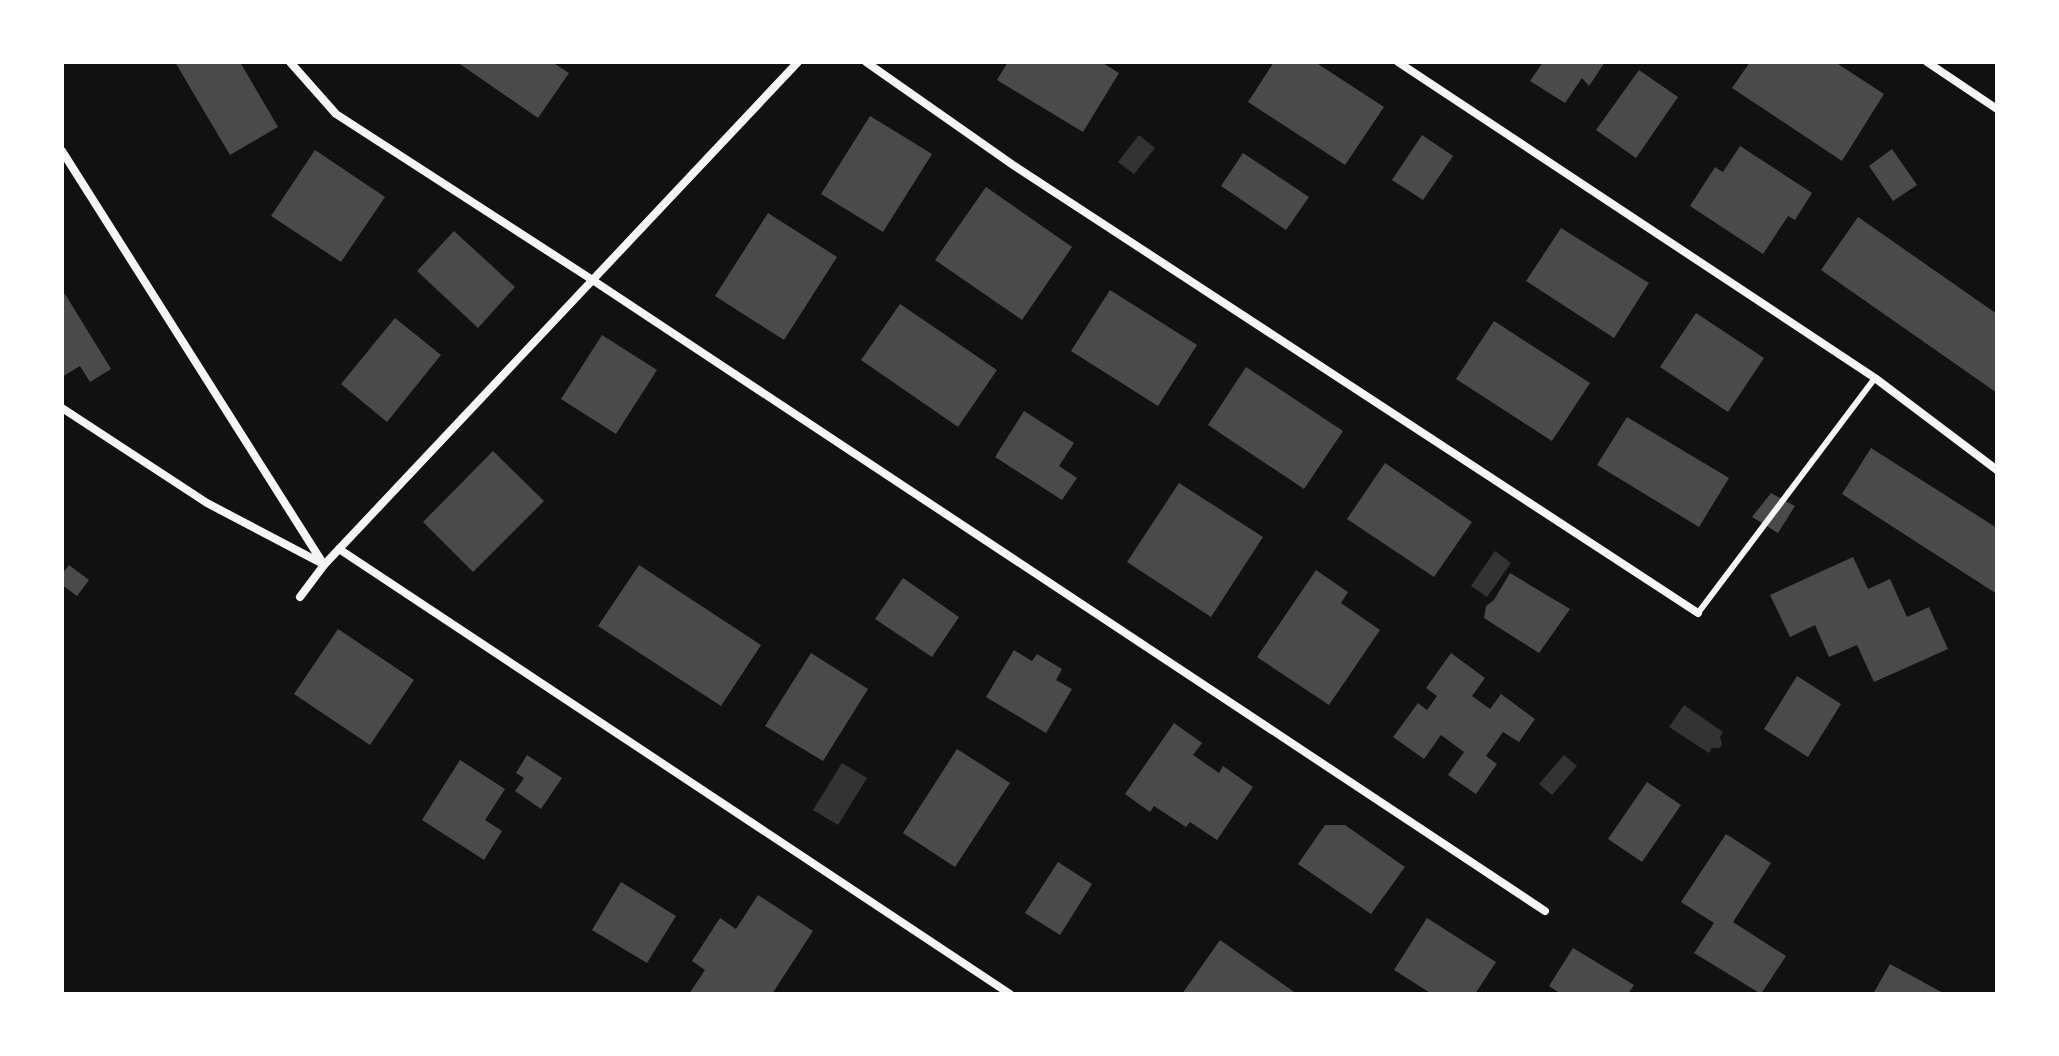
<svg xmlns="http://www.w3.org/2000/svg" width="2059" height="1056" viewBox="0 0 2059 1056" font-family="Helvetica,sans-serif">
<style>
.water{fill:#333}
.building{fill:#4a4a4a}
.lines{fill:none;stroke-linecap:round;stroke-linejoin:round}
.service{stroke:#f5f5f5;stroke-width:6}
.minor{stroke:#f5f5f5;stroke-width:8}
</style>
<rect width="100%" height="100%" fill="#111"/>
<g class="water">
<path d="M 1139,135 L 1155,148 L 1134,174 L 1118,162 Z"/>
<path d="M 1495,551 L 1511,563 L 1487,597 L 1471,586 Z"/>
<path d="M 1684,705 L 1723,732 L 1720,737 L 1722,744 L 1720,748 L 1712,748 L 1709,753 L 1669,727 Z"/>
<path d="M 1564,755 L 1577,766 L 1552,795 L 1539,784 Z"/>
<path d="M 842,763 L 867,778 L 838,825 L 813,810 Z"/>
</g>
<g class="building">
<path d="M 175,62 L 240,62 L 278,127 L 230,155 Z"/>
<path d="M 457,62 L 552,62 L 569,73 L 538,118 Z"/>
<path d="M 1008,62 L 1101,62 L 1119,73 L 1083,132 L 997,80 Z"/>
<path d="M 1274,62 L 1315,62 L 1384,107 L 1345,165 L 1248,102 Z"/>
<path d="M 1543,62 L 1605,62 L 1589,86 L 1582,78 L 1565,103 L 1530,81 Z"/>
<path d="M 1750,62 L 1835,62 L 1884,94 L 1842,161 L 1732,88 Z"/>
<path d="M 1639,70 L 1678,97 L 1636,158 L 1596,130 Z"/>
<path d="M 870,116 L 932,154 L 883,232 L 821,194 Z"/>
<path d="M 1422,135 L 1453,156 L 1423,200 L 1392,180 Z"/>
<path d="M 1740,146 L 1812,193 L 1795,220 L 1788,216 L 1763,254 L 1690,206 L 1715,167 L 1723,172 Z"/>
<path d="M 1892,149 L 1917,185 L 1893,201 L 1869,166 Z"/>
<path d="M 315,150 L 385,197 L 341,262 L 271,216 Z"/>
<path d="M 1243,153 L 1309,197 L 1286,230 L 1221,186 Z"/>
<path d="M 986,187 L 1072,247 L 1022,320 L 935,260 Z"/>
<path d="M 768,213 L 837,257 L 784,340 L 715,296 Z"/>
<path d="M 1858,217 L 1997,314 L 1997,393 L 1821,270 Z"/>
<path d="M 1561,228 L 1649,283 L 1614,338 L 1526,281 Z"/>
<path d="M 454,231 L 515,287 L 478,328 L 417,271 Z"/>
<path d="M 1110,290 L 1197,345 L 1158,406 L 1071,351 Z"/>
<path d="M 65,294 L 111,369 L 90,382 L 80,366 L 62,377 L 62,296 Z"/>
<path d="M 900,304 L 997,370 L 958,427 L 861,360 Z"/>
<path d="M 1696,313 L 1764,358 L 1728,412 L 1660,367 Z"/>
<path d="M 395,318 L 441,355 L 387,422 L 341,384 Z"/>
<path d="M 1494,321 L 1590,383 L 1552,441 L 1456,379 Z"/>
<path d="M 602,335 L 657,370 L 616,434 L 561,399 Z"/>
<path d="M 1246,367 L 1343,431 L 1304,489 L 1208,425 Z"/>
<path d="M 1024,411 L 1074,443 L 1059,466 L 1077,478 L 1062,500 L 995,457 Z"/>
<path d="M 1627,417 L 1729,478 L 1699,527 L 1597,465 Z"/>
<path d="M 1871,448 L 1997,528 L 1997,594 L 1842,494 Z"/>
<path d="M 493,451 L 544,501 L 473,572 L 423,522 Z"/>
<path d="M 1385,463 L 1472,522 L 1434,577 L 1347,519 Z"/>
<path d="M 1179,483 L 1263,537 L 1211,617 L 1127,562 Z"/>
<path d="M 1771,493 L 1795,506 L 1778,533 L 1752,517 Z"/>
<path d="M 1853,557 L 1868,589 L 1890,579 L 1907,617 L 1929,607 L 1948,649 L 1874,682 L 1857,645 L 1829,657 L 1815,625 L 1790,637 L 1770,595 Z"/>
<path d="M 69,565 L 89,580 L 77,596 L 62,585 L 62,574 Z"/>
<path d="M 639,565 L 761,645 L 721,706 L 598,626 Z"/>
<path d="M 1316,570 L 1348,592 L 1341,603 L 1380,630 L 1329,705 L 1257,657 Z"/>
<path d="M 1510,573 L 1570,609 L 1539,653 L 1484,618 L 1486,606 L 1494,600 Z"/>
<path d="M 903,578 L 959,617 L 932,657 L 875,619 Z"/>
<path d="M 338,629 L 414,680 L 370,745 L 294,694 Z"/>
<path d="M 1014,650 L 1032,661 L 1037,654 L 1062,669 L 1056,680 L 1072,689 L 1046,733 L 986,697 Z"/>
<path d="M 811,653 L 868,689 L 823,761 L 765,726 Z"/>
<path d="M 1451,653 L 1485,678 L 1472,696 L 1490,709 L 1501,694 L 1535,719 L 1519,742 L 1503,732 L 1486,756 L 1497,764 L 1476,794 L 1448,775 L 1464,752 L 1441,735 L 1424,759 L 1393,737 L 1418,703 L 1427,710 L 1437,696 L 1426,688 Z"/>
<path d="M 1797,676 L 1841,704 L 1808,757 L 1764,729 Z"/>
<path d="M 1174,723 L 1202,743 L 1193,755 L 1219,773 L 1223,766 L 1253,787 L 1217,840 L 1190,822 L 1186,827 L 1154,806 L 1150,812 L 1125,794 Z"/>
<path d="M 957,749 L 1010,783 L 955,867 L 903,833 Z"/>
<path d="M 527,755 L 562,778 L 541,809 L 515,791 L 524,778 L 516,773 Z"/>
<path d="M 460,760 L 505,789 L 485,820 L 502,831 L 484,860 L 422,820 Z"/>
<path d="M 1647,782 L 1681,805 L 1642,862 L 1608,839 Z"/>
<path d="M 1325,825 L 1345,825 L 1405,867 L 1371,914 L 1298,864 Z"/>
<path d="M 1726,834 L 1771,863 L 1733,922 L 1786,956 L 1761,994 L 1694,953 L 1714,923 L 1681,902 Z"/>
<path d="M 1058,862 L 1092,884 L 1060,935 L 1025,913 Z"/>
<path d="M 621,882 L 676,916 L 647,963 L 592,930 Z"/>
<path d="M 758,895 L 813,931 L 772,994 L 689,994 L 705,970 L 692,961 L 720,918 L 736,929 Z"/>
<path d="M 1427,918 L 1496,962 L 1475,994 L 1432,994 L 1394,970 Z"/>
<path d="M 1220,940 L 1297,994 L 1182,994 Z"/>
<path d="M 1573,948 L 1634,985 L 1628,994 L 1561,994 L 1549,986 Z"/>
<path d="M 1890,964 L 1945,994 L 1873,994 Z"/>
</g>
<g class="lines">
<path class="service" d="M 1698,613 L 1875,378"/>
<g class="minor">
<path d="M 290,62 L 336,114 L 591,279 L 1545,911"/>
<path d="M 866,62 L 1013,165 L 1698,613"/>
<path d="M 1398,62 L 1875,378 L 1997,470"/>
<path d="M 1927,62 L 1997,109"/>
<path d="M 62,151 L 324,565"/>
<path d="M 62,408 L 207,503 L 323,564"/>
<path d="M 339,549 L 1010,994"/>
<path d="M 300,597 L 324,565 L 798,62"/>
</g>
</g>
<rect width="2059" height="1056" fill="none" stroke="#ffffff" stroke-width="128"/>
</svg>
